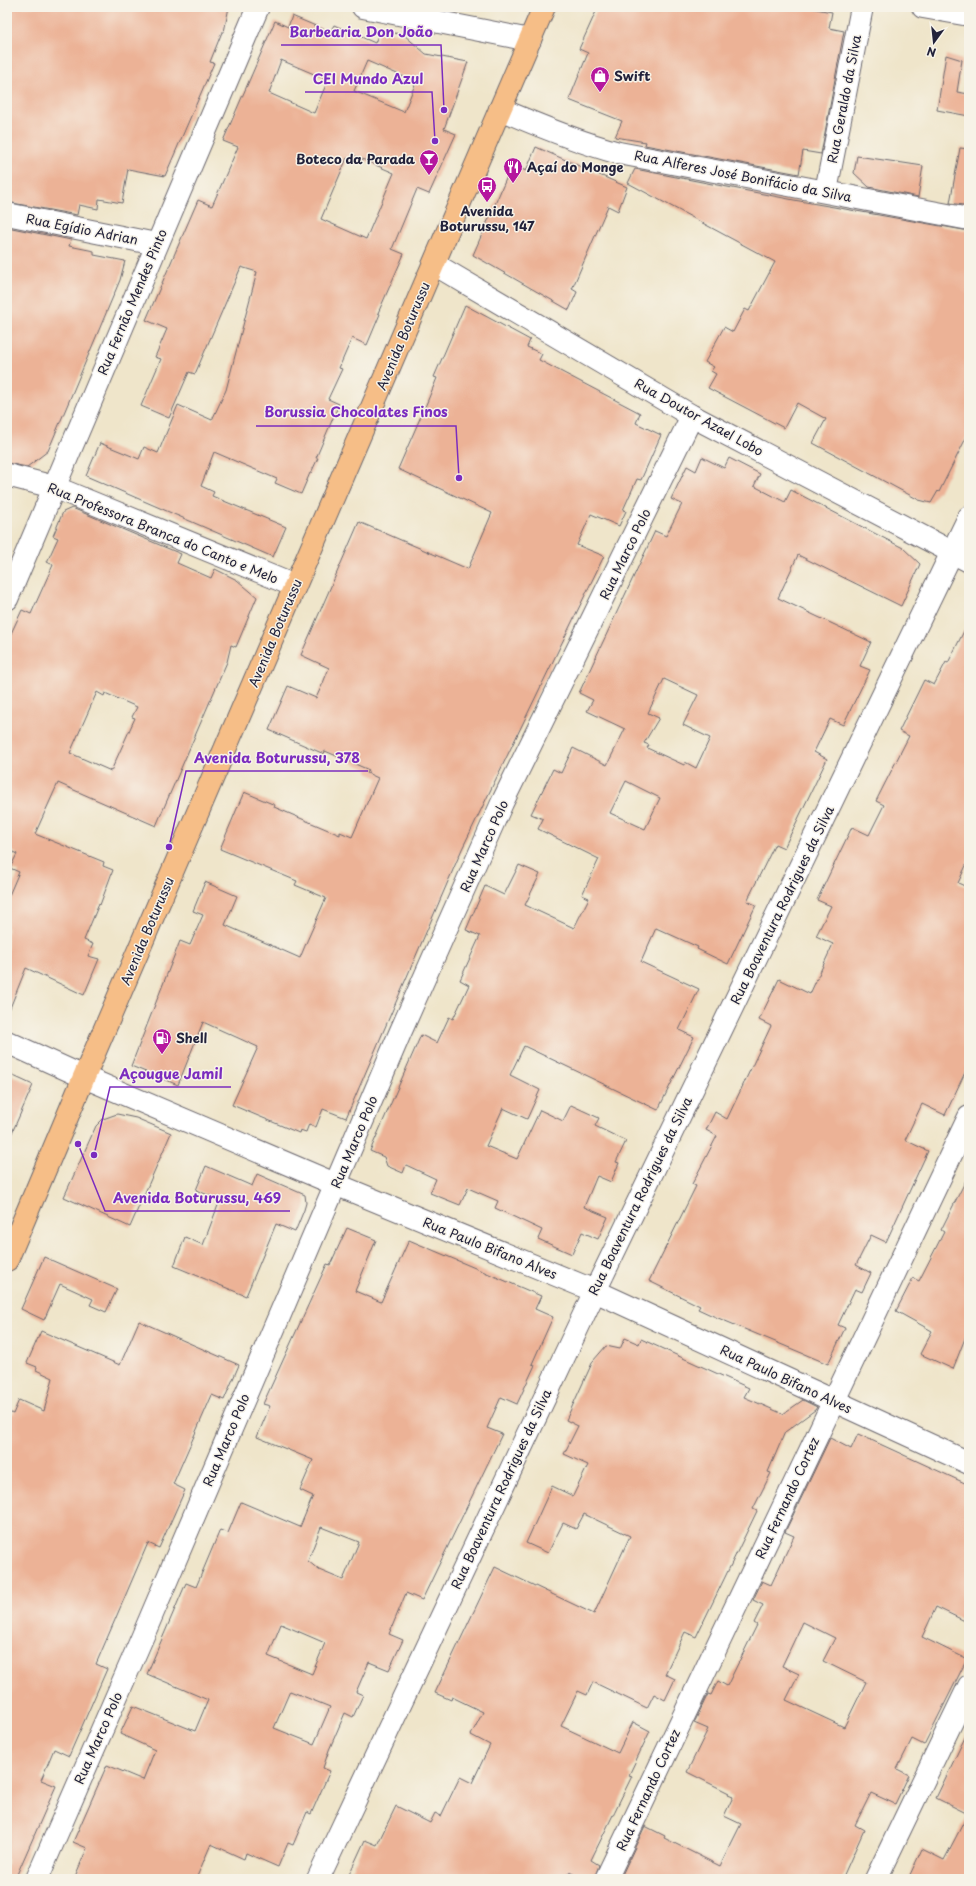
<svg xmlns="http://www.w3.org/2000/svg" width="976" height="1886" viewBox="0 0 976 1886" font-family="'Playpen Sans',sans-serif">
<style>
.building{fill:#ecb296;fill-rule:evenodd}
.lines{fill:none;stroke-linecap:round;stroke-linejoin:round}
.minor-casing{stroke:#6a666d;stroke-width:24}
.major-casing{stroke:#6a666d;stroke-width:24}
.minor{stroke:#fff;stroke-width:22}
.major{stroke:#f6be87;stroke-width:22}
.labels{text-anchor:middle;stroke-width:3;stroke-linejoin:round;paint-order:stroke}
.poi-label{font-size:13px;font-weight:bold;fill:#22223b;stroke:#f7f3e8;text-anchor:start}
.street-label{font-size:13px;fill:#22223b;stroke:#f7f3e8}
.leader{fill:none;stroke:#7b2cbf;stroke-width:1.5}
.callout-dot{fill:#7b2cbf;stroke:#f7f3e8;stroke-width:1.5}
.callout-label{font-size:14px;text-anchor:middle;font-weight:bold;fill:#7b2cbf;stroke:#f7f3e8;stroke-width:3;stroke-linejoin:round;paint-order:stroke}
</style>
<rect width="100%" height="100%" fill="#f7f3e8"/>
<filter id="ink" filterUnits="userSpaceOnUse"><feTurbulence type="fractalNoise" baseFrequency=".025" numOctaves="2"/><feDisplacementMap in="SourceGraphic" scale="8" xChannelSelector="R" yChannelSelector="G"/><feConvolveMatrix kernelMatrix="1 2 1 2 8 2 1 2 1" color-interpolation-filters="sRGB"/></filter>
<filter id="wash" filterUnits="userSpaceOnUse"><feTurbulence type="fractalNoise" baseFrequency=".012" numOctaves="4" result="noise"/><feDisplacementMap in="SourceGraphic" scale="16" xChannelSelector="R" yChannelSelector="G"/><feGaussianBlur stdDeviation="0.9" result="paint"/><feColorMatrix in="noise" values="0 0 0 0 0 0 0 0 0 0 0 0 0 0 0 0 0 1.4 0 .05"/><feComposite in="paint" operator="in"/></filter>
<g filter="url(#wash)">
<rect width="100%" height="100%" fill="#efe5ca"/>
<g id="blocks">
<g class="building">
<path d="M 7,7 L 229,7 L 224,32 L 222,32 L 210,62 L 214,63 L 165,176 L 128,169 L 122,203 L 99,199 L 98,209 L 79,205 L 77,215 L 7,202 Z"/>
<path d="M 598,7 L 805,7 L 832,12 L 829,28 L 844,31 L 821,154 L 803,151 L 799,174 L 645,145 L 646,142 L 615,137 L 622,121 L 569,100 L 588,53 L 579,49 Z"/>
<path d="M 292,16 L 330,32 L 334,25 L 375,43 L 380,30 L 404,35 L 426,54 L 468,62 L 444,129 L 456,134 L 429,194 L 417,189 L 392,249 L 404,254 L 378,313 L 380,314 L 367,345 L 352,338 L 339,368 L 342,369 L 328,399 L 339,404 L 316,458 L 318,458 L 311,473 L 310,473 L 301,494 L 275,483 L 277,479 L 214,452 L 201,486 L 214,492 L 212,496 L 286,527 L 273,557 L 86,476 L 100,443 L 139,459 L 144,447 L 158,453 L 178,405 L 212,420 L 226,390 L 257,272 L 241,267 L 195,374 L 189,372 L 169,418 L 141,406 L 161,359 L 155,357 L 167,329 L 146,320 L 198,200 L 212,206 L 238,147 L 223,141 L 275,21 L 288,27 ZM 281,60 L 328,80 L 314,113 L 269,93 ZM 367,61 L 416,82 L 404,112 L 354,91 ZM 355,156 L 394,173 L 366,239 L 321,219 L 347,158 L 353,160 Z"/>
<path d="M 946,55 L 962,60 L 957,92 L 969,94 L 969,116 L 937,110 Z"/>
<path d="M 536,147 L 627,187 L 618,211 L 608,206 L 572,289 L 577,292 L 569,310 L 473,255 L 512,165 L 526,171 Z"/>
<path d="M 960,148 L 969,149 L 969,206 L 950,203 Z"/>
<path d="M 857,156 L 923,166 L 918,197 L 869,187 L 854,173 Z"/>
<path d="M 635,169 L 794,200 L 969,231 L 969,432 L 939,492 L 938,491 L 931,503 L 919,500 L 813,443 L 826,419 L 797,403 L 784,428 L 708,388 L 716,374 L 711,371 L 714,367 L 705,362 L 724,327 L 733,332 L 745,309 L 749,311 L 775,262 L 628,183 Z"/>
<path d="M 7,227 L 71,240 L 69,246 L 94,251 L 94,255 L 125,261 L 120,280 L 48,451 L 27,467 L 7,463 Z"/>
<path d="M 465,305 L 530,340 L 527,347 L 542,354 L 539,360 L 640,413 L 636,423 L 661,435 L 641,480 L 637,479 L 623,510 L 626,511 L 619,526 L 591,514 L 577,545 L 604,556 L 462,849 L 346,1118 L 323,1109 L 316,1127 L 309,1124 L 306,1132 L 300,1130 L 299,1133 L 232,1105 L 258,1047 L 203,1022 L 178,1085 L 131,1066 L 180,941 L 190,945 L 203,915 L 193,911 L 205,882 L 237,896 L 225,925 L 300,958 L 307,941 L 326,898 L 295,885 L 297,881 L 220,849 L 244,792 L 275,805 L 274,807 L 340,835 L 340,832 L 352,837 L 378,778 L 367,773 L 369,770 L 325,751 L 324,754 L 269,730 L 288,686 L 316,698 L 323,683 L 329,668 L 301,655 L 359,522 L 468,569 L 492,513 L 398,469 L 428,400 L 437,378 L 434,377 Z"/>
<path d="M 702,457 L 724,468 L 729,458 L 760,474 L 754,486 L 785,502 L 791,490 L 903,548 L 920,564 L 901,606 L 798,555 L 778,598 L 871,642 L 860,666 L 870,670 L 843,725 L 830,719 L 814,752 L 827,759 L 784,848 L 775,844 L 747,901 L 756,905 L 728,964 L 697,949 L 698,947 L 656,928 L 641,962 L 699,989 L 679,1030 L 694,1037 L 658,1110 L 524,1046 L 510,1075 L 540,1090 L 527,1119 L 503,1108 L 486,1146 L 517,1159 L 540,1110 L 563,1121 L 571,1105 L 599,1118 L 595,1126 L 626,1141 L 616,1162 L 619,1163 L 611,1182 L 597,1176 L 584,1207 L 608,1217 L 598,1239 L 582,1232 L 572,1254 L 538,1239 L 542,1230 L 495,1208 L 498,1201 L 468,1188 L 460,1205 L 430,1193 L 436,1179 L 406,1165 L 403,1173 L 387,1166 L 384,1157 L 370,1151 L 421,1035 L 437,1043 L 449,1017 L 453,1019 L 469,985 L 460,980 L 480,936 L 466,930 L 485,886 L 504,895 L 519,865 L 540,874 L 525,905 L 574,928 L 589,898 L 582,895 L 599,859 L 538,829 L 543,819 L 531,814 L 553,769 L 561,773 L 573,748 L 607,765 L 625,729 L 587,711 L 593,700 L 579,693 L 655,531 L 666,536 L 682,504 L 671,499 L 687,466 L 696,471 ZM 664,679 L 698,695 L 683,725 L 710,738 L 696,768 L 685,762 L 684,765 L 647,748 L 649,745 L 644,743 L 659,718 L 648,713 ZM 626,781 L 660,798 L 645,829 L 610,813 Z"/>
<path d="M 72,508 L 181,554 L 177,563 L 211,578 L 215,569 L 237,580 L 257,597 L 236,647 L 231,645 L 227,662 L 156,826 L 58,783 L 35,834 L 104,862 L 103,866 L 113,870 L 100,905 L 99,904 L 84,940 L 93,944 L 88,956 L 99,959 L 84,995 L 26,968 L 8,1013 L 7,900 L 19,872 L 10,868 L 17,854 L 7,849 L 7,642 L 22,610 L 31,614 L 53,565 L 47,562 L 58,538 L 53,536 L 63,512 ZM 97,692 L 104,696 L 105,693 L 137,707 L 132,717 L 135,718 L 111,771 L 70,753 Z"/>
<path d="M 969,621 L 969,859 L 958,883 L 969,888 L 969,1064 L 945,1115 L 922,1104 L 905,1140 L 928,1151 L 886,1242 L 871,1235 L 856,1265 L 871,1273 L 862,1292 L 855,1289 L 838,1325 L 845,1328 L 828,1364 L 711,1315 L 698,1309 L 700,1306 L 649,1281 L 696,1186 L 692,1184 L 717,1136 L 706,1130 L 715,1112 L 727,1119 L 771,1026 L 759,1020 L 779,979 L 810,994 L 833,944 L 816,936 L 831,906 L 817,900 L 852,827 L 869,835 L 884,805 L 876,801 L 909,736 L 899,731 L 924,680 L 934,685 L 946,662 L 948,663 Z"/>
<path d="M 7,1073 L 33,1085 L 7,1144 Z"/>
<path d="M 117,1114 L 136,1118 L 171,1133 L 130,1227 L 64,1197 L 96,1126 L 103,1119 Z"/>
<path d="M 206,1166 L 252,1186 L 257,1174 L 305,1195 L 306,1203 L 304,1210 L 295,1232 L 276,1224 L 246,1296 L 174,1266 L 185,1237 L 203,1245 L 220,1200 L 196,1190 Z"/>
<path d="M 969,1174 L 969,1328 L 953,1369 L 920,1354 L 932,1331 L 896,1311 L 913,1278 L 919,1281 L 944,1232 L 941,1230 Z"/>
<path d="M 347,1228 L 376,1240 L 355,1291 L 381,1302 L 409,1240 L 541,1296 L 535,1309 L 553,1317 L 532,1364 L 535,1365 L 517,1404 L 501,1397 L 487,1428 L 502,1434 L 422,1600 L 406,1593 L 389,1634 L 403,1640 L 389,1670 L 369,1662 L 356,1692 L 363,1695 L 353,1717 L 345,1713 L 329,1750 L 323,1768 L 330,1771 L 311,1814 L 307,1812 L 293,1845 L 288,1843 L 278,1867 L 246,1853 L 244,1859 L 211,1844 L 196,1879 L 74,1879 L 87,1848 L 73,1842 L 107,1765 L 143,1780 L 155,1750 L 120,1734 L 133,1706 L 195,1731 L 208,1700 L 147,1674 L 186,1583 L 196,1587 L 220,1530 L 228,1533 L 241,1502 L 300,1527 L 313,1496 L 300,1490 L 313,1460 L 257,1437 L 270,1406 L 263,1404 L 327,1264 L 330,1265 ZM 321,1527 L 359,1542 L 343,1580 L 319,1570 L 308,1561 ZM 281,1624 L 325,1643 L 312,1674 L 268,1656 ZM 290,1691 L 330,1707 L 314,1744 L 274,1728 Z"/>
<path d="M 44,1257 L 117,1289 L 106,1312 L 90,1305 L 93,1299 L 60,1284 L 44,1320 L 21,1309 Z"/>
<path d="M 139,1321 L 239,1365 L 224,1400 L 212,1395 L 173,1484 L 185,1490 L 159,1548 L 148,1543 L 96,1664 L 107,1669 L 69,1756 L 54,1749 L 41,1780 L 56,1786 L 15,1879 L 7,1879 L 7,1411 L 13,1414 L 19,1400 L 44,1411 L 53,1378 L 36,1370 L 37,1367 L 27,1363 L 41,1331 L 120,1365 Z"/>
<path d="M 625,1338 L 639,1344 L 641,1339 L 749,1388 L 744,1397 L 783,1414 L 803,1400 L 817,1407 L 815,1410 L 785,1432 L 768,1472 L 771,1473 L 753,1509 L 757,1511 L 696,1637 L 685,1632 L 665,1674 L 675,1679 L 665,1700 L 654,1694 L 647,1708 L 593,1682 L 587,1695 L 578,1691 L 561,1726 L 618,1753 L 633,1722 L 650,1731 L 629,1775 L 632,1776 L 591,1860 L 599,1865 L 594,1879 L 584,1879 L 569,1872 L 565,1879 L 347,1879 L 365,1840 L 377,1845 L 396,1806 L 430,1823 L 435,1813 L 441,1816 L 460,1777 L 472,1783 L 490,1745 L 471,1735 L 483,1712 L 452,1697 L 451,1700 L 435,1693 L 495,1567 L 594,1614 L 630,1536 L 584,1514 L 576,1529 L 563,1523 L 548,1553 L 526,1543 L 552,1486 L 573,1496 L 588,1465 L 564,1454 L 578,1426 L 566,1420 L 593,1361 L 606,1346 L 620,1349 Z"/>
<path d="M 858,1434 L 969,1485 L 969,1623 L 936,1607 L 922,1637 L 967,1659 L 924,1745 L 912,1739 L 897,1769 L 909,1775 L 895,1804 L 871,1793 L 855,1825 L 864,1830 L 842,1879 L 620,1879 L 645,1826 L 665,1836 L 664,1838 L 720,1866 L 741,1824 L 724,1816 L 733,1797 L 728,1795 L 729,1793 L 687,1772 L 708,1729 L 694,1723 L 708,1694 L 711,1695 L 718,1681 L 727,1686 L 757,1625 L 754,1623 L 763,1605 L 753,1600 L 762,1581 L 771,1585 L 794,1536 L 785,1532 L 830,1438 L 851,1449 ZM 803,1622 L 835,1638 L 823,1661 L 866,1682 L 844,1727 L 786,1700 L 799,1674 L 782,1666 Z"/>
<path d="M 969,1729 L 969,1879 L 908,1879 L 922,1849 L 944,1860 L 968,1814 L 936,1798 Z"/>
</g>
</g>
</g>
<g filter="url(#ink)">
<use href="#blocks" fill-opacity="0" stroke="#6a666d" stroke-width="1"/>
<g class="lines">
<g class="minor-casing">
<g id="minor">
<path d="M 363,7 L 530,40"/>
<path d="M 923,7 L 969,15"/>
<path d="M 500,109 C 539,126 578,142 619,153 L 969,219"/>
<path d="M 826,191 L 862,7"/>
<path d="M 7,214 L 156,244"/>
<path d="M 434,264 L 692,416 L 969,561"/>
<path d="M 7,475 L 54,487 L 295,586"/>
<path d="M 7,599 L 258,7"/>
<path d="M 7,1042 L 84,1077 L 335,1184 L 595,1291 L 969,1463"/>
<path d="M 37,1879 L 142,1638 L 400,1033 L 502,803 L 692,416"/>
<path d="M 318,1879 L 595,1291 L 969,517"/>
<path d="M 606,1879 L 969,1117"/>
<path d="M 876,1879 L 969,1686"/>
</g>
</g>
<g class="major-casing">
<path id="major" d="M 7,1260 L 84,1077 L 544,7"/>
</g>
<use href="#minor" class="minor"/>
<use href="#major" class="major"/>
</g>
</g>
<defs>
<g id="shop-pin" transform="scale(1)"><path d="M0 17L-7.5 6A9.5 9.5 0 1 1 7.5 6Z" fill="#b5179e" stroke="#f7f3e8"/><path d="M-5-2.5h2.3a2.7 3.5 0 0 1 5.4 0H5L5.5 6h-11ZM-1.5-2.5h3a1.5 2.3 0 0 0-3 0Z" fill="#fff"/></g>
<g id="bar-pin" transform="scale(1)"><path d="M0 17L-7.5 6A9.5 9.5 0 1 1 7.5 6Z" fill="#b5179e" stroke="#f7f3e8"/><path d="M-6-5H6L.8 .8V4.5H3.5V6h-7V4.5H-.8V.8Z" fill="#fff"/></g>
<g id="restaurant-pin" transform="scale(1)"><path d="M0 17L-7.5 6A9.5 9.5 0 1 1 7.5 6Z" fill="#b5179e" stroke="#f7f3e8"/><path d="M-5-6h1v4h1v-4h1v4h1v-4h1v5L-1.5 .5V6h-2V.5L-5-1ZM5-6V6H3V1.5H1.5Q1.5-4 5-6Z" fill="#fff"/></g>
<g id="bus-pin" transform="scale(1)"><path d="M0 17L-7.5 6A9.5 9.5 0 1 1 7.5 6Z" fill="#b5179e" stroke="#f7f3e8"/><path d="M-5-6H5V4H4V6H2V4H-2V6H-4V4H-5ZM-3.5-4V0h7V-4ZM-3.5 1.2v1.5H-2V1.2ZM2 1.2v1.5H3.5V1.2Z" fill="#fff"/></g>
<g id="fuel-pin" transform="scale(1)"><path d="M0 17L-7.5 6A9.5 9.5 0 1 1 7.5 6Z" fill="#b5179e" stroke="#f7f3e8"/><path d="M-5.5-6h7V0h2V4h1.3V-2.5L3-4.5l.8-.8L6-3V5H2.5V1h-1V6h-7ZM-4.2-4.7v3.2H.2V-4.7Z" fill="#fff"/></g>
</defs>
<g fill-rule="evenodd">
<use href="#shop-pin" x="600" y="76"/>
<use href="#bar-pin" x="429" y="159"/>
<use href="#restaurant-pin" x="513" y="167"/>
<use href="#bus-pin" x="487" y="186"/>
<use href="#fuel-pin" x="162" y="1038"/>
</g>
<g class="labels">
<g class="poi-label">
<text x="614" y="81">Swift</text>
<text x="415" y="164" text-anchor="end">Boteco da Parada</text>
<text x="527" y="172">Açaí do Monge</text>
<text x="487" y="216" text-anchor="middle">Avenida<tspan x="487" dy="15">Boturussu, 147</tspan></text>
<text x="176" y="1043">Shell</text>
</g>
<g class="street-label">
<text transform="translate(844 99) rotate(-79)" y="5">Rua Geraldo da Silva</text>
<text transform="translate(743 176) rotate(11)" y="5">Rua Alferes José Bonifácio da Silva</text>
<text transform="translate(82 229) rotate(11)" y="5">Rua Egídio Adrian</text>
<text transform="translate(132 302) rotate(-67)" y="5">Rua Fernão Mendes Pinto</text>
<text transform="translate(403 336) rotate(-67)" y="5">Avenida Boturussu</text>
<text transform="translate(699 417) rotate(29)" y="5">Rua Doutor Azael Lobo</text>
<text transform="translate(163 533) rotate(22)" y="5">Rua Professora Branca do Canto e Melo</text>
<text transform="translate(625 554) rotate(-64)" y="5">Rua Marco Polo</text>
<text transform="translate(275 633) rotate(-67)" y="5">Avenida Boturussu</text>
<text transform="translate(484 846) rotate(-66)" y="5">Rua Marco Polo</text>
<text transform="translate(782 905) rotate(-64)" y="5">Rua Boaventura Rodrigues da Silva</text>
<text transform="translate(147 931) rotate(-67)" y="5">Avenida Boturussu</text>
<text transform="translate(354 1142) rotate(-67)" y="5">Rua Marco Polo</text>
<text transform="translate(640 1196) rotate(-64)" y="5">Rua Boaventura Rodrigues da Silva</text>
<text transform="translate(490 1248) rotate(22)" y="5">Rua Paulo Bifano Alves</text>
<text transform="translate(786 1379) rotate(25)" y="5">Rua Paulo Bifano Alves</text>
<text transform="translate(226 1440) rotate(-67)" y="5">Rua Marco Polo</text>
<text transform="translate(501 1489) rotate(-65)" y="5">Rua Boaventura Rodrigues da Silva</text>
<text transform="translate(787 1498) rotate(-65)" y="5">Rua Fernando Cortez</text>
<text transform="translate(98 1738) rotate(-66)" y="5">Rua Marco Polo</text>
<text transform="translate(648 1790) rotate(-65)" y="5">Rua Fernando Cortez</text>
</g>
</g>
<path class="leader" d="M444 110L441 45H281M435 141L432 92H305M459 478L456 426H256M169 847L186 771H368M94 1155L110 1087H231M78 1144L105 1211H290"/>
<g class="callout-dot">
<circle cx="444" cy="110" r="4"/>
<circle cx="435" cy="141" r="4"/>
<circle cx="459" cy="478" r="4"/>
<circle cx="169" cy="847" r="4"/>
<circle cx="94" cy="1155" r="4"/>
<circle cx="78" cy="1144" r="4"/>
</g>
<g class="callout-label">
<text x="361" y="37">Barbearia Don João</text>
<text x="368" y="84">CEI Mundo Azul</text>
<text x="356" y="417">Borussia Chocolates Finos</text>
<text x="277" y="763">Avenida Boturussu, 378</text>
<text x="171" y="1079">Açougue Jamil</text>
<text x="197" y="1203">Avenida Boturussu, 469</text>
</g>
<rect width="976" height="1886" fill="none" stroke="#f7f3e8" stroke-width="24"/>
<g transform="translate(934 42) rotate(195)" stroke="#f7f3e8" stroke-width="3" paint-order="stroke">
<path d="M0-3L7 15L0 10L-7 15Z" fill="#22223b"/>
<text y="-6" font-size="11" font-weight="bold" text-anchor="middle" fill="#22223b">N</text>
</g>
</svg>
